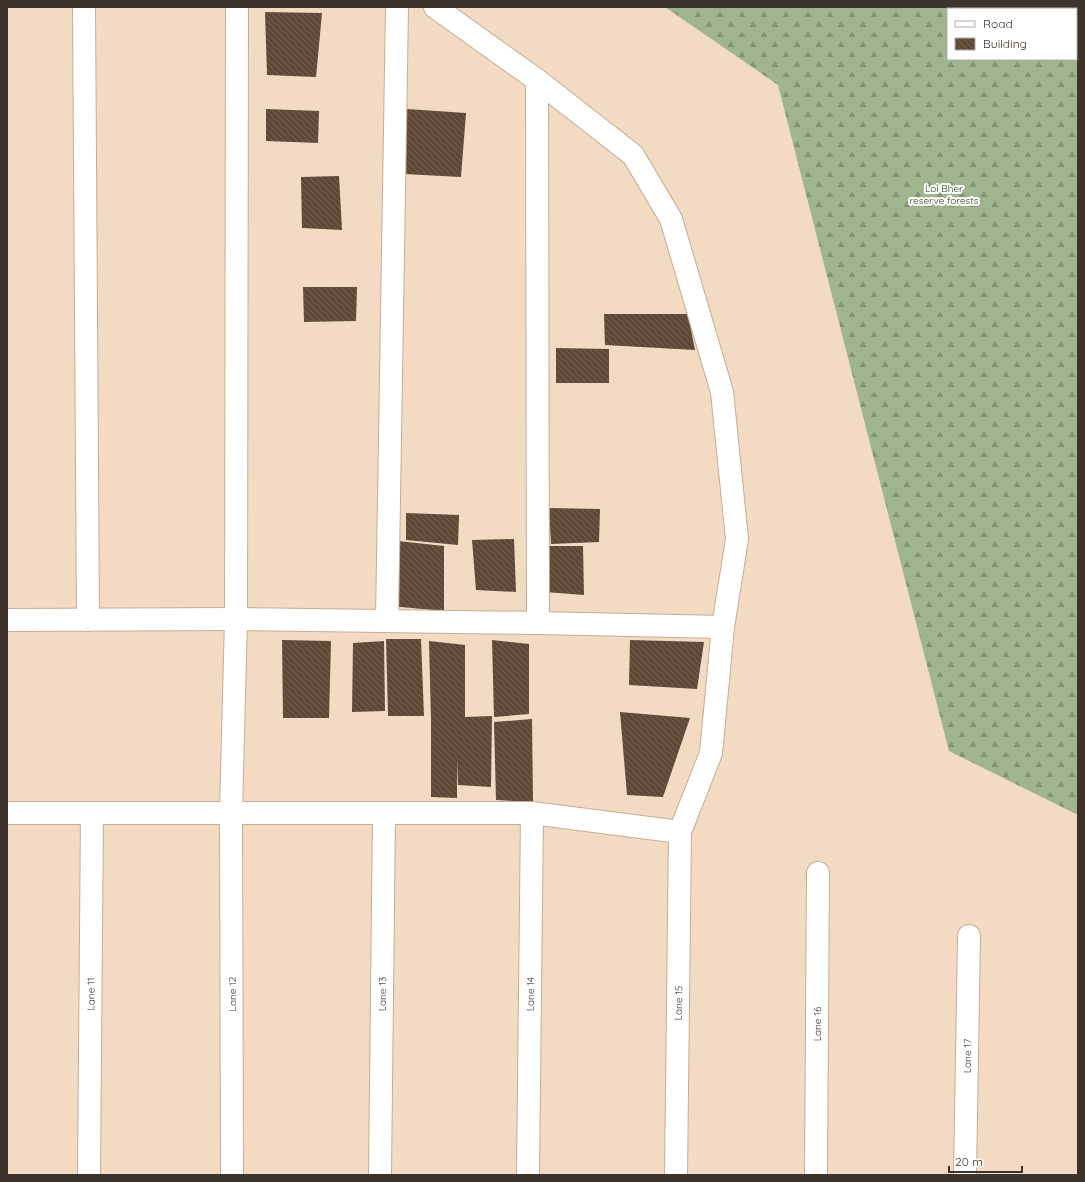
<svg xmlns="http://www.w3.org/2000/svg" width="1085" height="1182" viewBox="0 0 1085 1182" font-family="Quicksand,sans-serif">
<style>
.forest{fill:url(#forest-firs);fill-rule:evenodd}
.building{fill:url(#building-back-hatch)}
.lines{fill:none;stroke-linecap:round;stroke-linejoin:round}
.minor-casing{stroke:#c5ad97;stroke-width:24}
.minor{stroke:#fff;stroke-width:22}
.labels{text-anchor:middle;stroke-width:4;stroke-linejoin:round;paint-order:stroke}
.park-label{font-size:10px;fill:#233b0c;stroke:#fff}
.street-label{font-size:10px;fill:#3d332a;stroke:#fff}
</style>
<defs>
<pattern id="forest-firs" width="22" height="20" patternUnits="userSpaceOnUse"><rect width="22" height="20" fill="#9eb58d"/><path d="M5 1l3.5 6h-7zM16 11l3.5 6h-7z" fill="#829473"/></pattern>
<pattern id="building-back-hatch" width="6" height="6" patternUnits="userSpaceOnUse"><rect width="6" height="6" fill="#5d4935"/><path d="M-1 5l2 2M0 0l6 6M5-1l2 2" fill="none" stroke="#726151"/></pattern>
</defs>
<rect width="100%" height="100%" fill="#f3dac2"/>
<path class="forest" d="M 665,7 L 1078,7 L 1078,815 L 949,751 L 778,85 ZM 948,9 L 1076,9 L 1076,59 L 948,59 Z"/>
<g class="building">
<path d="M 265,12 L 322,13 L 316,77 L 267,75 Z"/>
<path d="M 266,109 L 319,111 L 318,143 L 266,141 Z"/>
<path d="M 407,109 L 466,113 L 461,177 L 404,174 Z"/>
<path d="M 339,176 L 342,230 L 302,228 L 301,177 Z"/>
<path d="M 303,287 L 357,287 L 356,321 L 304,322 Z"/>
<path d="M 604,314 L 688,314 L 695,350 L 605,345 Z"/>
<path d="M 556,348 L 609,349 L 609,383 L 556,383 Z"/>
<path d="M 549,508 L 600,509 L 599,542 L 551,544 Z"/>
<path d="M 406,513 L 459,515 L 458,545 L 406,540 Z"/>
<path d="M 514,539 L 516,592 L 476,590 L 472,540 Z"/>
<path d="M 398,541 L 444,546 L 444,611 L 401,607 L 396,607 Z"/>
<path d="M 544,546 L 583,546 L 584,595 L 545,592 Z"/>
<path d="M 386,639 L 421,639 L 424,716 L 388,716 Z"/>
<path d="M 282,640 L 331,641 L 329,718 L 283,718 Z"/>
<path d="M 492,640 L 529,644 L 529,714 L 494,717 Z"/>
<path d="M 630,640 L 704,642 L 697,689 L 629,685 Z"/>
<path d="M 384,641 L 385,711 L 352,712 L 353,643 Z"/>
<path d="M 429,641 L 465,645 L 465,717 L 492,716 L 491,787 L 458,785 L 457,759 L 457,798 L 431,797 L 431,720 Z"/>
<path d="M 620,712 L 690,718 L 663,797 L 627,795 Z"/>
<path d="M 532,719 L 533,802 L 496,800 L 494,722 Z"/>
</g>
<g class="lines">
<g class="minor-casing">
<g id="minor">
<path d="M 84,7 L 88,620"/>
<path d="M 435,7 L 537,80 L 633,155 L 671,219 L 722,392 L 737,539 L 723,627 L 711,753 L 680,832 L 676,1175"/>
<path d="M 537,80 L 538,623"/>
<path d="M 7,620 L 236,619 L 538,623 L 723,627"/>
<path d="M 387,621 L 397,7"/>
<path d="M 7,813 L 532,813 L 680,832"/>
<path id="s1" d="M 89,1175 L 92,813"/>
<path d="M 232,1175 L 231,813 L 236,619 L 237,7"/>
<path id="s2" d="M 380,1175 L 384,813"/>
<path id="s3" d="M 528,1175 L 532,813"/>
<path id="s4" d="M 816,1175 L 818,873"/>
<path id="s5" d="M 965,1175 L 969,936"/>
</g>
</g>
<use href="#minor" class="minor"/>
</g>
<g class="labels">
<g class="park-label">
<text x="944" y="192">Loi Bher<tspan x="944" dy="12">reserve forests</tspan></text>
</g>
<g class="street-label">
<text dy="4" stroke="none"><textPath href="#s1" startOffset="181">Lane 11</textPath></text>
<text transform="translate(232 994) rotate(-90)" y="4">Lane 12</text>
<text dy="4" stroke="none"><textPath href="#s2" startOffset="181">Lane 13</textPath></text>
<text dy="4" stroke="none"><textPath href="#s3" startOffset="181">Lane 14</textPath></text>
<text transform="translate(678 1003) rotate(-89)" y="4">Lane 15</text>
<text dy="4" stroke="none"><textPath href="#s4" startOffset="151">Lane 16</textPath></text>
<text dy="4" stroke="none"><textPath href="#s5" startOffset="119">Lane 17</textPath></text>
</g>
</g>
<rect width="1085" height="1182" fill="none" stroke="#3d332a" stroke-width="16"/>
<rect x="947" y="8" width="130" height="52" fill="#ffffff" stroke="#b1adaa"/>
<rect x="955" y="21" width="20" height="6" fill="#ffffff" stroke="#b1adaa"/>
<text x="983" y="28" font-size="12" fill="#3d332a">Road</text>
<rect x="955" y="38" width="20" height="12" fill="url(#building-back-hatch)" stroke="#b1adaa"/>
<text x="983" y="48" font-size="12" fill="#3d332a">Building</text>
<path d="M949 1166v6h73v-6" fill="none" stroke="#3d332a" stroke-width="2"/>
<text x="955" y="1166" font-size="12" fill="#3d332a" stroke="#ffffff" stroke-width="3" paint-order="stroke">20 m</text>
</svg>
